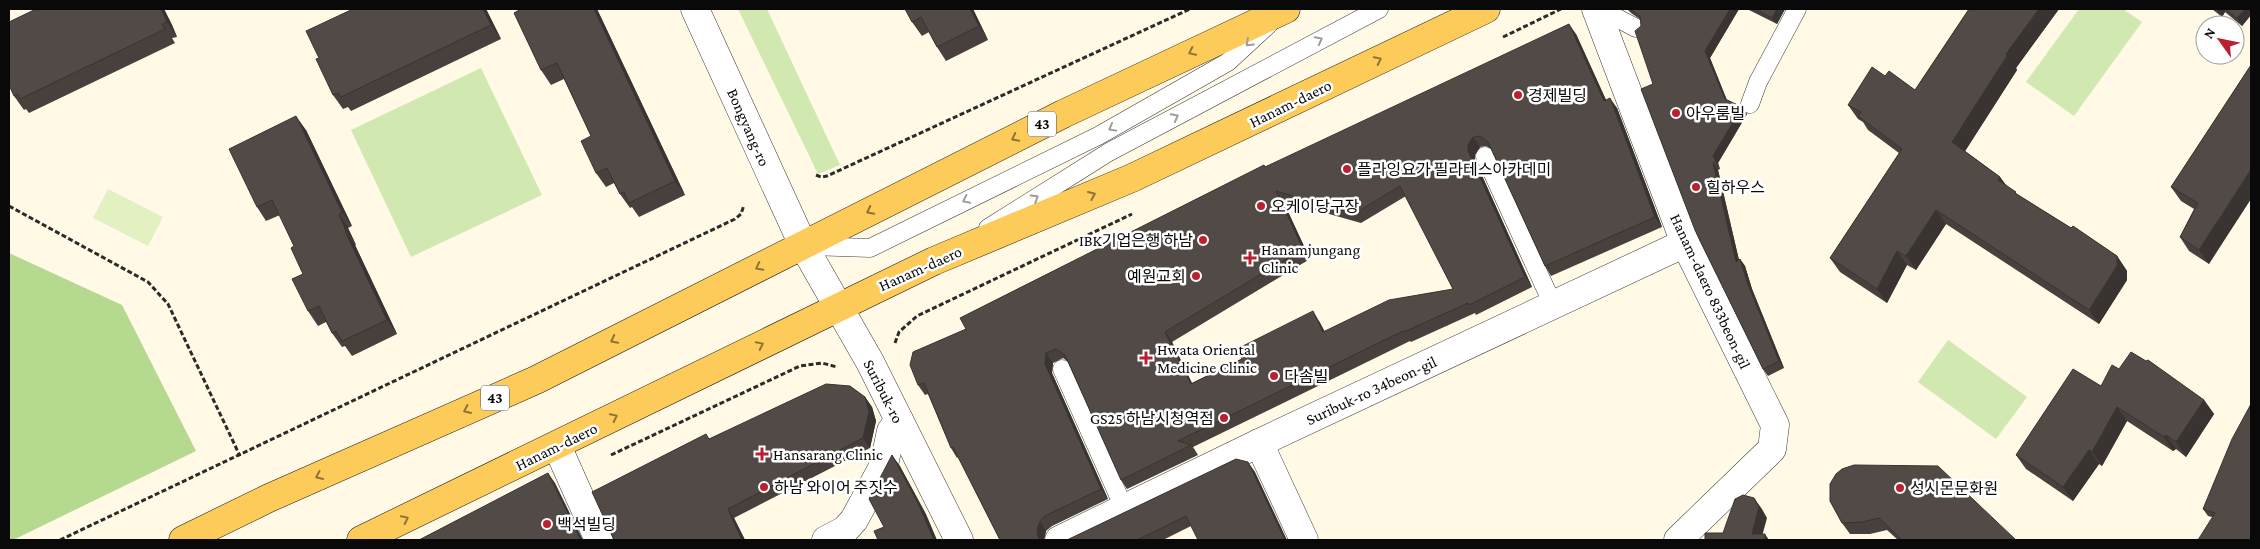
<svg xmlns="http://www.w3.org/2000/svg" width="2260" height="549" viewBox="0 0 2260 549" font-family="'Crimson Pro','Noto Sans KR',serif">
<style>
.green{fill:#d1e9b0}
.forest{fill:#b5d98f}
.pitch{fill:#e2f0c2}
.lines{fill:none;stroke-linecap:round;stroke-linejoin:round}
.service-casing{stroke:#3c3c3c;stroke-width:19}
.minor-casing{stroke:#3c3c3c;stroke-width:29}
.tertiary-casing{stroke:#3c3c3c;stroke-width:29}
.primary-casing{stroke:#1a1a1a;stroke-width:29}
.path{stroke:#2b2b2b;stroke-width:3;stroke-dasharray:5 2.5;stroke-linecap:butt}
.service{stroke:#fff;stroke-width:18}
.minor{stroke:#fff;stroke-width:28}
.tertiary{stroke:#fff;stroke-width:28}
.primary{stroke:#fccb59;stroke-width:28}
.wall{fill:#47403c;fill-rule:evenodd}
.shaded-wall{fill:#393431}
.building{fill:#524a46;stroke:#393431;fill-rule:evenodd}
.oneway{stroke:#9d9d9d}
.oneway2{stroke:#8f7435}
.poi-dot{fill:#ba2130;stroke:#fff;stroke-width:2}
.labels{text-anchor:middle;stroke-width:5;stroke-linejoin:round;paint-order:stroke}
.shield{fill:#fff;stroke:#535353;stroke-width:1}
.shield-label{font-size:15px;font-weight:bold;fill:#090909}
.poi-label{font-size:16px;fill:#090909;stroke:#fff;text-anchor:start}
.street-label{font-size:16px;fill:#090909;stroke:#fff}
</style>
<rect width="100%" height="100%" fill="#fff9e6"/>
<g class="green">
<path d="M 738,9 L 767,9 L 840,165 L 818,174 Z"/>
<path d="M 2079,9 L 2123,9 L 2142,22 L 2074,116 L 2026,82 Z"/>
<path d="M 481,68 L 542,195 L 411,257 L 351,130 Z"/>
<path d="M 1948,340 L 2027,397 L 1996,439 L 1918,382 Z"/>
</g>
<path class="forest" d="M 9,253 L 122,305 L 196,451 L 13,540 L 9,540 Z"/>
<path class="pitch" d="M 108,189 L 163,217 L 148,246 L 93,218 Z"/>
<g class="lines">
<g class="service-casing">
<g id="service">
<path d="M 1600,9 L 1636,28"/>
<path d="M 1750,104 L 1758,82 L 1797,9"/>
<path d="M 1485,156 L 1553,305"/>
<path d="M 988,228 L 1109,152 L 1379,9"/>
<path d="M 809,246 L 870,248 L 1098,136 L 1228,62 L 1268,25"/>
<path d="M 1062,369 L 1124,508"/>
</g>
</g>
<g class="minor-casing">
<g id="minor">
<path d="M 1596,9 L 1685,243 L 1775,425 L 1772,449 L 1678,540"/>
<path d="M 803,245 L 870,362 L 959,540"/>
<path d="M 1259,443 L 1304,540"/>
<path d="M 557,446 L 599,540"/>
<path d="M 826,540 L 845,530 L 854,520 L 884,465 L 891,431 L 899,420"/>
<path d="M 1059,540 L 1259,443 L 1685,243"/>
</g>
</g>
<g class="tertiary-casing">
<path id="tertiary" d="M 695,9 L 803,245"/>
</g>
<g class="primary-casing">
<g id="primary">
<path d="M 183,540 L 269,498 L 536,380 L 1063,114 L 1286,9"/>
<path d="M 361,540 L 934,261 L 1132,178 L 1486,9"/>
</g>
</g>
<g class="path">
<path d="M 1503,37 L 1561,9"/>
<path d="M 816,175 L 821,177 L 827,176 L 1190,9"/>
<path d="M 9,206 L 148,282 L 168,304 L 240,456"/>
<path d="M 895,343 L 899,332 L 917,316 L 1132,214"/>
<path d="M 611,455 L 800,366 L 822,363 L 837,367"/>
<path d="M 60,540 L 735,219 L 741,214 L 744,205"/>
</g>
<use href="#service" class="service"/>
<use href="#minor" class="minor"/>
<use href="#tertiary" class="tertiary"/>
<use href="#primary" class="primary"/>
</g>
<g class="wall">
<path d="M 164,9 L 172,25 L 177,37 L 172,38 L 175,43 L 29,113 L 26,109 L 24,110 L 14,96 Z"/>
<path d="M 486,9 L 501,39 L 351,111 L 348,107 L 343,109 L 333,95 L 319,58 Z"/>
<path d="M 521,9 L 597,9 L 685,195 L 639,217 L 632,207 L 630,208 L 620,194 L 614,183 L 606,187 L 596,173 L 591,136 L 564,79 L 551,85 L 541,70 Z"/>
<path d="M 905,9 L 973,9 L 988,40 L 946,61 L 937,47 L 929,32 L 922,36 L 912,22 Z"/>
<path d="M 1627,9 L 1739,9 L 1710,58 L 1727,100 L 1747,114 L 1718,163 L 1720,169 L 1718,170 L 1739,260 L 1740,259 L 1745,266 L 1752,289 L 1784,368 L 1768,376 L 1763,369 L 1653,84 L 1641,26 L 1641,20 L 1631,13 Z"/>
<path d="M 1747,9 L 1785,9 L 1777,24 Z"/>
<path d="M 1969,9 L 2059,9 L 2016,68 L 2017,70 L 1965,151 L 2000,177 L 2006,185 L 2018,195 L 2117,256 L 2127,271 L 2127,280 L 2099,324 L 1946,224 L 1916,270 L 1907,265 L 1887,303 L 1840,272 L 1830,258 L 1899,153 L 1868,130 L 1863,122 L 1858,119 L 1848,105 L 1885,76 L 1915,90 Z"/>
<path d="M 2212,9 L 2251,9 L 2251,15 L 2242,26 L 2225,12 L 2222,17 Z"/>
<path d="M 1576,34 L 1606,100 L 1617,108 L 1662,227 L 1551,276 L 1545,266 L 1491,149 L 1486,146 L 1480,147 L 1475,155 L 1475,160 L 1532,287 L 1476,315 L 1475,313 L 1411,342 L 1410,341 L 1193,447 L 1198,455 L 1127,489 L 1121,480 L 1068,362 L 1063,358 L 1053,363 L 1052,373 L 1108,499 L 1052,526 L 1046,531 L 1044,540 L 1000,540 L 958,457 L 957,458 L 951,448 L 928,394 L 925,395 L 918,385 L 966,329 L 1264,165 L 1265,167 ZM 1406,196 L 1453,289 L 1325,332 L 1319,321 L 1192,383 L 1172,342 L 1310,259 L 1283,201 L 1361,223 Z"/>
<path d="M 2251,65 L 2209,264 L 2189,251 L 2180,237 L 2194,209 L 2181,201 L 2171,187 Z"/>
<path d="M 306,130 L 352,226 L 348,228 L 356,245 L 355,245 L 397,334 L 352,356 L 345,346 L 342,347 L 332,333 L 326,322 L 318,326 L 308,311 L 303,274 L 294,246 L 280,215 L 266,221 L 257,207 Z"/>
<path d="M 2119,369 L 2204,400 L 2214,414 L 2186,457 L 2176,449 L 2173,451 L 2127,421 L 2102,466 L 2099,464 L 2073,501 L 2026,469 L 2016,455 L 2101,386 Z"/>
<path d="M 865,397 L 872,407 L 876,421 L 870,448 L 734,518 L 745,540 L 614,540 Z"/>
<path d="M 2251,404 L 2251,540 L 2212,517 L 2208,516 L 2203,509 Z"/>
<path d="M 1255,472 L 1191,526 L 1163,540 L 1067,540 Z"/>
<path d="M 1830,501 L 2016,540 L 1898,540 L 1887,530 L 1870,534 L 1850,534 L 1842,523 Z"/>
</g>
<g class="shaded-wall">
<path d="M 161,9 L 164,9 L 172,25 L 177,37 L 167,22 Z"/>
<path d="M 483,9 L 486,9 L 501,39 L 491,25 Z"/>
<path d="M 594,9 L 597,9 L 685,195 L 675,181 Z"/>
<path d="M 970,9 L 973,9 L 988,40 L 979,26 Z"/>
<path d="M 1730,9 L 1739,9 L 1710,58 L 1729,106 L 1725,99 L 1705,51 Z"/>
<path d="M 1777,9 L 1785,9 L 1777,24 L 1772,18 Z"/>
<path d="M 2039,9 L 2059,9 L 2016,68 L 2017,70 L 1962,156 L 1952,142 L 2006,54 Z"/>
<path d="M 2217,9 L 2223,9 L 2225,12 L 2222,17 Z"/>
<path d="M 2245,9 L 2251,9 L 2251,15 L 2242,26 L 2237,18 Z"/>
<path d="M 1569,24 L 1576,34 L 1611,111 L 1604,101 Z"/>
<path d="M 1610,98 L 1617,108 L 1662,227 L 1655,217 Z"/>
<path d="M 1742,107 L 1747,114 L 1718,163 L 1720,169 L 1716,162 L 1713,156 Z"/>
<path d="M 296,116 L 306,130 L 352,226 L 342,212 Z"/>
<path d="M 1473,137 L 1480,147 L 1475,155 L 1475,160 L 1532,287 L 1525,277 L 1468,151 L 1468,145 Z"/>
<path d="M 1713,163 L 1718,170 L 1741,269 L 1736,262 Z"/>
<path d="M 2251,169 L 2251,199 L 2209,264 L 2199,250 Z"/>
<path d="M 2000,177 L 2010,191 L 1998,180 Z"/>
<path d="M 1276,191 L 1283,201 L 1310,259 L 1303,249 Z"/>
<path d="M 1936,210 L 1946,224 L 1916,270 L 1906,256 Z"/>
<path d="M 339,214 L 348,228 L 356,245 L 346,231 Z"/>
<path d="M 345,231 L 355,245 L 397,334 L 387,320 Z"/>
<path d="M 1897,251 L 1907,265 L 1887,303 L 1877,289 Z"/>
<path d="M 2117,256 L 2127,271 L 2127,280 L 2099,324 L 2089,310 Z"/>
<path d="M 1740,259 L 1745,266 L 1752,289 L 1784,368 L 1779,361 L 1747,282 Z"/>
<path d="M 1313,311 L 1319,321 L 1330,342 L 1323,332 Z"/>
<path d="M 1165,332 L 1172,342 L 1197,394 L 1191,384 Z"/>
<path d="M 1046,353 L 1053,363 L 1052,373 L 1108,499 L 1101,489 L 1045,364 Z"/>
<path d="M 865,397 L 872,407 L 876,421 L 870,448 L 863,438 Z"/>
<path d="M 2204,400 L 2214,414 L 2186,457 L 2176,442 Z"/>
<path d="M 2117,407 L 2127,421 L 2102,466 L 2092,452 Z"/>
<path d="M 2166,435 L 2176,449 L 2173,451 L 2164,437 Z"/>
<path d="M 2089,450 L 2099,464 L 2073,501 L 2063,487 Z"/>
<path d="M 892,455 L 900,466 L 926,514 L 937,540 L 934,540 Z"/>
<path d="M 1248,462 L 1255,472 L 1287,540 L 1285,540 L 1283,537 Z"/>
<path d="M 548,473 L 555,483 L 583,540 L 581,540 L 580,539 Z"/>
<path d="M 1754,498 L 1762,509 L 1767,518 L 1761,540 L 1752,534 Z"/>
<path d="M 728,509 L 734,518 L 745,540 L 742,540 Z"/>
<path d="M 1040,521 L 1046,531 L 1044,540 L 1041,540 L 1038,537 L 1037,530 Z"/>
<path d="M 1765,534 L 1769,540 L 1765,540 Z"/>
</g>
<g class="building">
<path d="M 36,9 L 161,9 L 167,22 L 162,24 L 165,29 L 20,99 L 18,94 L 14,96 L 9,85 L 9,22 Z"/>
<path d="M 353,9 L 483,9 L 491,25 L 341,97 L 339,93 L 333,95 L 316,59 L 319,58 L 306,31 Z"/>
<path d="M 521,9 L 594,9 L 675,181 L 629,203 L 624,192 L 620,194 L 607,168 L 596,173 L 581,141 L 591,136 L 557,63 L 541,70 L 514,13 Z"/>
<path d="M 905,9 L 970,9 L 979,26 L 937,47 L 921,17 L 912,22 Z"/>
<path d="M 1630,9 L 1730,9 L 1705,51 L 1725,99 L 1742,107 L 1713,156 L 1716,162 L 1713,163 L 1736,262 L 1740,259 L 1747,282 L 1779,361 L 1763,369 L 1695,230 L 1641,89 L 1653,84 L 1635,31 L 1641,26 L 1640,16 Z"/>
<path d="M 1755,9 L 1777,9 L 1772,18 Z"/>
<path d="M 1969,9 L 2039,9 L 2006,54 L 2007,56 L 1952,142 L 2000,177 L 1998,180 L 2016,192 L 2015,193 L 2071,228 L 2073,226 L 2117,256 L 2117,266 L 2089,310 L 1936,210 L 1906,256 L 1897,251 L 1877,289 L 1830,258 L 1902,149 L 1858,116 L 1861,112 L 1848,105 L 1872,67 L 1885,76 L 1889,71 L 1915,90 Z"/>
<path d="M 2225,9 L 2245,9 L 2237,18 Z"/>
<path d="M 1569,24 L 1604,101 L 1610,98 L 1655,217 L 1545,266 L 1488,142 L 1480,136 L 1473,137 L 1468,145 L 1468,151 L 1525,277 L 1469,305 L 1468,303 L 1404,332 L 1403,331 L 1178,441 L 1191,445 L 1121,480 L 1065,355 L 1056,349 L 1046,353 L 1045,364 L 1101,489 L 1045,516 L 1040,521 L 1037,530 L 1038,537 L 1041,540 L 1000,540 L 953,447 L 951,448 L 924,383 L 918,385 L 910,365 L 913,352 L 966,329 L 960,318 L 1264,165 L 1265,167 ZM 1400,186 L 1453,289 L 1389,300 L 1323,332 L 1313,311 L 1237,349 L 1242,359 L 1191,384 L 1165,332 L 1303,249 L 1276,191 L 1354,214 Z"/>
<path d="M 2251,65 L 2251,169 L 2199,250 L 2180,237 L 2198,203 L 2171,187 Z"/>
<path d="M 296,116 L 342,212 L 339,214 L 346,231 L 345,231 L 387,320 L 342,341 L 336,331 L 332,333 L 319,306 L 308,311 L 292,279 L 303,274 L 291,248 L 294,246 L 272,200 L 257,207 L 229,149 Z"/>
<path d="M 2131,352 L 2146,361 L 2148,360 L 2204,400 L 2176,442 L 2166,435 L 2164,437 L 2117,407 L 2092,452 L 2089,450 L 2063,487 L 2016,455 L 2073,369 L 2101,386 L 2112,365 L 2119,369 Z"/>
<path d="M 826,384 L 850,386 L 865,397 L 869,411 L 863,438 L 728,509 L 742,540 L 614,540 L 592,492 L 706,434 L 709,439 Z"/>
<path d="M 2251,404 L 2251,540 L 2198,540 L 2215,513 L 2203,509 L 2232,439 Z"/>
<path d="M 892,455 L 918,503 L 934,540 L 878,540 L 874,531 L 884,527 L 869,499 Z"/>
<path d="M 1236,459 L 1248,462 L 1285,540 L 1198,540 L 1186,516 L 1137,540 L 1067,540 Z"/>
<path d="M 1854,465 L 1938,466 L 2016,540 L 1902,540 L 1879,518 L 1862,522 L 1842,523 L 1830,501 L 1830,484 L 1836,474 L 1842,469 Z"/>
<path d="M 548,473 L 580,539 L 578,540 L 419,540 Z"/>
<path d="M 1743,495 L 1754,498 L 1759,507 L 1752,534 L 1765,534 L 1765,540 L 1705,540 L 1705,533 L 1723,533 L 1735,499 Z"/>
</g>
<defs><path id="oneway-chevron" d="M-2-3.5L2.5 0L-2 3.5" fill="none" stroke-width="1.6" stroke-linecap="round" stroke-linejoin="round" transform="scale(1.25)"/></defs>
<g class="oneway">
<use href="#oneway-chevron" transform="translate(1319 40) rotate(-28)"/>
<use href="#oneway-chevron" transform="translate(1249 43) rotate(137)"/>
<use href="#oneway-chevron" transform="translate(1175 117) rotate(-28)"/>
<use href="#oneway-chevron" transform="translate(1112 128) rotate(151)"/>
<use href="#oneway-chevron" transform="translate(1035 198) rotate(-32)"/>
<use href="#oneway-chevron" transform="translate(966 200) rotate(154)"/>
</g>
<g class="oneway2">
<use href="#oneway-chevron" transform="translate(1192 52) rotate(154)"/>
<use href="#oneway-chevron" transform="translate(1378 60) rotate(-26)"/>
<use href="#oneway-chevron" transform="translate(1015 138) rotate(153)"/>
<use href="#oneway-chevron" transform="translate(1092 195) rotate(-23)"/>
<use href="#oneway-chevron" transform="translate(870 211) rotate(153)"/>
<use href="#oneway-chevron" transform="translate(759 267) rotate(153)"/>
<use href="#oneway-chevron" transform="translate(614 340) rotate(153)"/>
<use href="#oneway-chevron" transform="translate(760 345) rotate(-26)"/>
<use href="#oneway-chevron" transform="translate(467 410) rotate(156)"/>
<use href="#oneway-chevron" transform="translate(614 417) rotate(-26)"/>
<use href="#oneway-chevron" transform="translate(319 476) rotate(156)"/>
<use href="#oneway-chevron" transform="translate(405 519) rotate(-26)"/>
</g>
<g class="poi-dot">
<circle cx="1518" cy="95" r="5"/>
<circle cx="1676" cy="113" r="5"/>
<circle cx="1347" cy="169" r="5"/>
<circle cx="1696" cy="187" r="5"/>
<circle cx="1261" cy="206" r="5"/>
<circle cx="1203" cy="240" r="5"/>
<path d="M1247.5 250.5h5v5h5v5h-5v5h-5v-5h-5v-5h5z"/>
<circle cx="1196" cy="276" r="5"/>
<path d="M1143.5 350.5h5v5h5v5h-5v5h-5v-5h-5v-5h5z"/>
<circle cx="1274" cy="376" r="5"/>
<circle cx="1224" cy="418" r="5"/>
<path d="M759.5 446.5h5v5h5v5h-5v5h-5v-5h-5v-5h5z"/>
<circle cx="764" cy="487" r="5"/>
<circle cx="1900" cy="488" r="5"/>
<circle cx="547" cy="524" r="5"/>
</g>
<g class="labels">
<g class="shield">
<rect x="1028" y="111.5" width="28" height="25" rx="4"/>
<rect x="481" y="385.5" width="28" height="25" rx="4"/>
</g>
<g class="shield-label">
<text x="1042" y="129">43</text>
<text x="495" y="403">43</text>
</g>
<g class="poi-label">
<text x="1528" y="101">경제빌딩</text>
<text x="1686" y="119">아우룸빌</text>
<text x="1357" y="175">플라잉요가 필라테스아카데미</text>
<text x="1706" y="193">힐하우스</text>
<text x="1271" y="212">오케이당구장</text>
<text x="1193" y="246" text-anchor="end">IBK기업은행 하남</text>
<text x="1261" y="255">Hanamjungang<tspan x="1261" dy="18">Clinic</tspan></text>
<text x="1186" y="282" text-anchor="end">예원교회</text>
<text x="1157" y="355">Hwata Oriental<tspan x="1157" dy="18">Medicine Clinic</tspan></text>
<text x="1284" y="382">다솜빌</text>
<text x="1214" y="424" text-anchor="end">GS25 하남시청역점</text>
<text x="773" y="460">Hansarang Clinic</text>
<text x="774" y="493">하남 와이어 주짓수</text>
<text x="1910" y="494">성시몬문화원</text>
<text x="557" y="530">백석빌딩</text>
</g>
<g class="street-label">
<text transform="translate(1290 103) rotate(-26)" y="6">Hanam-daero</text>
<text transform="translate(749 127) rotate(66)" y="6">Bongyang-ro</text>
<text transform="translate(920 268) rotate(-24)" y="6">Hanam-daero</text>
<text transform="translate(1711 291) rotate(65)" y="6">Hanam-daero 833beon-gil</text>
<text transform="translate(1371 390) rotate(-25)" y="6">Suribuk-ro 34beon-gil</text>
<text transform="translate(884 391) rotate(63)" y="6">Suribuk-ro</text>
<text transform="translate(556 446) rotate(-26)" y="6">Hanam-daero</text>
</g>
</g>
<rect width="2260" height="549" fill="none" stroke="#090909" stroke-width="20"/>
<g transform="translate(2220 40) rotate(303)"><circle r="24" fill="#ffffff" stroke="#9d9d9d"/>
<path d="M0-4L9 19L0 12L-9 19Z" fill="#ba2130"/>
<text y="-8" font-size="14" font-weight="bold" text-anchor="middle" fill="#090909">N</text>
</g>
</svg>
